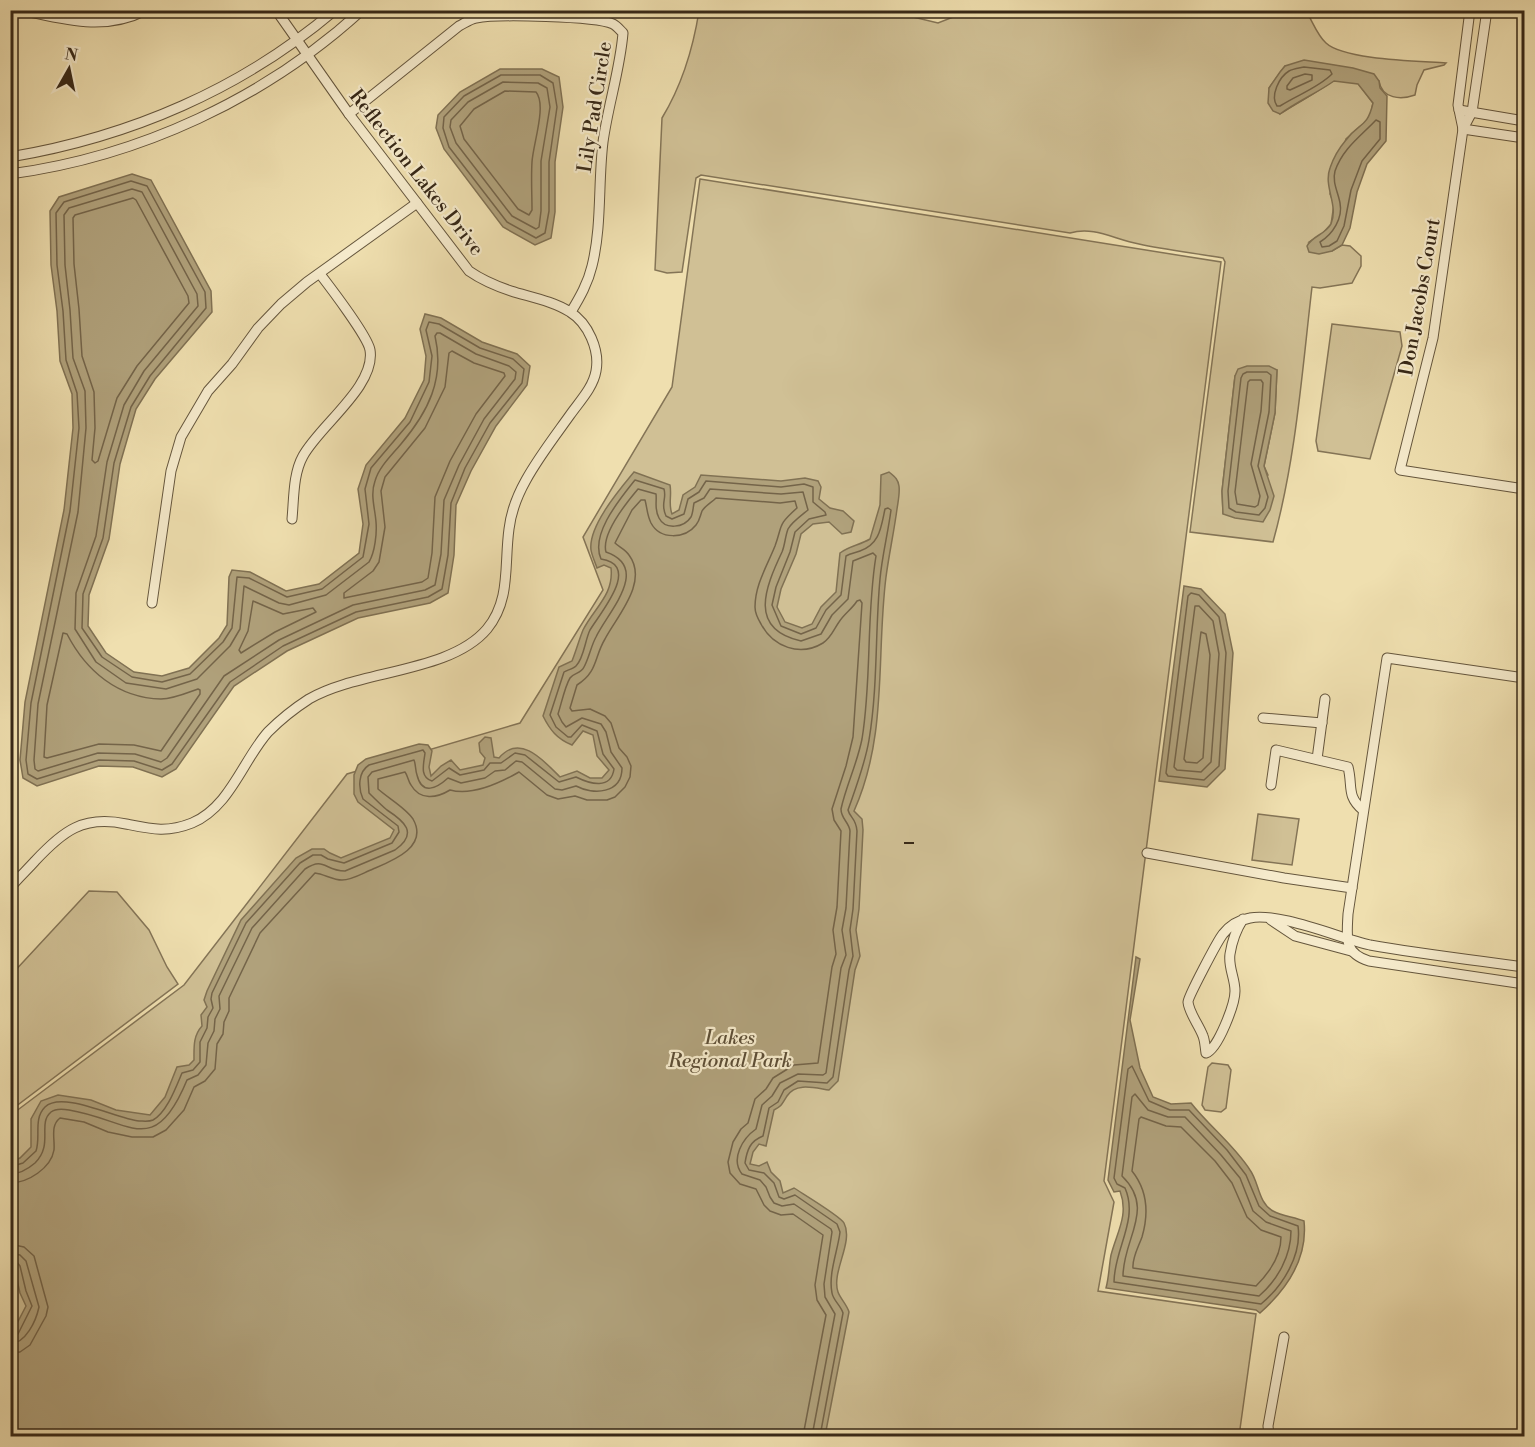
<svg xmlns="http://www.w3.org/2000/svg" width="1535" height="1447" viewBox="0 0 1535 1447" font-family="'Libre Bodoni',serif">
<style>
.green{fill:#d0c095;stroke:#847456;stroke-width:1.5;fill-rule:evenodd}
.water{fill:#b0a17b;stroke:#807153;stroke-width:1.5}
.lines{fill:none;stroke-linecap:round;stroke-linejoin:round}
.shore{stroke:#746449;stroke-width:1.5}
.minor-casing{stroke:#65563d;stroke-width:11}
.minor{stroke:#f5eacb;stroke-width:9}
.rail{stroke:#372817;stroke-width:2;stroke-dasharray:10 10;stroke-linecap:butt}
.labels{text-anchor:middle;stroke-width:4.5;stroke-linejoin:round;paint-order:stroke}
.street-label{font-size:20px;fill:#372817;stroke:#f5eacb}
.park-label{font-size:20px;font-style:italic;fill:#5d4e36;stroke:#f5eacb}
</style>
<rect width="100%" height="100%" fill="#efdfaf"/>
<filter id="stains"><feTurbulence type="fractalNoise" baseFrequency=".00333" numOctaves="4"/><feColorMatrix values="0 0 0 0 .2 0 0 0 0 .09 0 0 0 0 .02 0 0 0 .5 -.17"/></filter>
<radialGradient id="worn" r=".72"><stop offset=".6" stop-color="#630" stop-opacity="0"/><stop offset="1" stop-color="#630" stop-opacity=".3"/></radialGradient>
<g class="green">
<path d="M 971,10 L 1306,11 C 1312,20 1317,35 1326,43 C 1344,60 1419,61 1446,63 L 1444,65 L 1424,70 L 1417,85 L 1415,95 C 1401,100 1382,99 1379,81 L 1285,66 L 1269,88 L 1280,114 C 1298,102 1317,93 1334,80 L 1358,83 L 1373,103 L 1370,118 L 1346,139 L 1330,194 L 1334,204 L 1331,224 L 1322,234 L 1309,242 L 1332,251 L 1342,245 L 1350,246 L 1361,256 L 1361,266 L 1352,283 L 1320,288 L 1312,287 C 1302,372 1296,459 1273,542 L 1190,532 L 1225,262 L 1223,258 C 1195,253 1166,250 1139,244 C 1115,240 1095,226 1070,233 L 701,175 L 696,178 L 682,272 L 667,273 L 655,270 L 662,118 C 682,85 693,49 699,11 L 888,11 L 938,23 ZM 1277,370 L 1275,413 L 1264,466 L 1268,475 L 1223,513 L 1222,491 L 1235,376 Z"/>
<path d="M 700,179 L 1221,262 L 1104,1181 L 1114,1202 L 1098,1291 L 1256,1314 L 1239,1436 L 11,1436 L 11,1115 L 184,985 L 347,774 L 520,723 L 603,590 L 583,537 L 672,387 Z"/>
<path d="M 1332,324 L 1400,332 L 1402,346 L 1370,459 L 1318,451 L 1316,441 Z"/>
<path d="M 1258,814 L 1299,819 L 1292,865 L 1252,860 Z"/>
<path d="M 89,891 L 117,892 L 149,930 L 167,967 L 178,984 L 11,1110 L 11,975 Z"/>
<path d="M 1212,1063 L 1228,1065 L 1231,1070 L 1226,1108 L 1221,1112 L 1205,1110 L 1202,1105 L 1208,1067 Z"/>
</g>
<g class="water">
<path d="M 1304,60 L 1353,68 L 1374,74 L 1379,81 L 1380,88 L 1387,96 L 1386,141 L 1367,164 L 1357,192 L 1350,228 L 1342,245 L 1332,251 L 1319,254 L 1309,252 L 1307,246 C 1312,236 1326,234 1331,224 C 1339,205 1323,187 1330,168 C 1333,159 1340,147 1346,140 C 1359,122 1367,129 1373,103 L 1358,84 L 1334,81 C 1317,93 1298,101 1280,114 L 1273,111 L 1268,103 L 1269,88 L 1280,72 L 1285,66 Z"/>
<path d="M 500,69 L 542,69 L 559,77 L 563,107 L 555,162 L 555,212 L 551,238 L 535,245 L 503,227 L 444,149 L 436,128 L 438,115 L 460,92 Z"/>
<path d="M 132,174 L 151,180 L 211,291 L 212,312 L 155,379 L 136,409 L 120,464 L 109,539 L 89,595 L 88,626 L 106,653 L 134,672 L 162,676 L 189,668 L 219,638 L 227,625 L 229,577 L 232,570 L 250,572 L 286,591 L 319,584 L 359,553 L 363,524 L 358,489 L 366,465 L 405,418 L 424,380 L 426,356 L 420,329 L 425,314 L 441,318 L 482,342 L 517,354 L 530,366 L 527,385 L 496,426 L 471,471 L 456,505 L 454,555 L 448,593 L 430,603 L 358,618 L 287,651 L 234,686 L 176,769 L 162,777 L 133,767 L 99,766 L 37,786 L 23,778 L 20,760 L 25,702 L 64,510 L 73,428 L 72,394 L 60,361 L 57,311 L 51,265 L 50,211 L 59,197 Z"/>
<path d="M 1247,366 L 1269,366 L 1277,370 L 1275,413 L 1264,466 L 1274,496 L 1270,510 L 1263,522 L 1235,518 L 1223,514 L 1222,491 L 1235,376 L 1238,369 Z"/>
<path d="M 634,472 L 670,485 C 672,496 668,504 672,514 L 679,510 L 683,495 L 695,487 L 701,475 L 781,481 L 805,478 L 818,481 L 821,487 L 819,499 L 830,508 L 843,511 L 854,521 L 851,532 L 842,534 L 829,522 L 813,524 L 801,534 L 796,554 L 781,589 L 777,607 L 785,622 L 802,628 L 812,624 L 821,607 L 836,592 L 840,553 C 849,546 860,545 870,539 L 880,505 L 881,475 L 889,472 C 895,477 898,479 899,486 C 900,493 898,502 897,509 C 894,532 889,554 886,577 C 876,656 888,735 854,811 L 862,819 L 863,830 L 859,909 L 856,930 L 860,956 L 855,970 L 838,1081 L 829,1090 C 815,1088 796,1082 787,1096 C 782,1104 782,1106 774,1110 L 766,1146 L 759,1144 L 753,1152 L 750,1164 L 759,1166 L 767,1162 L 771,1172 L 780,1181 L 783,1193 L 794,1188 C 803,1194 840,1216 844,1223 C 854,1242 831,1272 838,1292 C 840,1298 847,1305 849,1312 L 825,1436 L 11,1436 L 11,1335 L 26,1306 L 20,1293 L 14,1267 L 11,1267 L 11,1162 L 20,1158 L 31,1147 L 31,1119 L 41,1101 L 58,1095 L 91,1100 L 116,1110 L 150,1115 L 165,1097 L 177,1067 L 189,1065 L 194,1060 C 194,1047 193,1036 202,1026 L 201,1015 L 207,1007 L 204,1000 L 207,991 L 241,920 L 296,858 L 312,849 L 324,849 L 330,853 L 341,858 L 390,838 L 394,830 L 358,802 L 354,794 L 354,775 L 358,765 L 366,759 L 419,744 L 428,745 L 432,751 L 429,767 L 431,776 L 441,766 L 451,760 L 460,770 L 483,765 L 485,758 L 480,752 L 479,743 L 485,737 L 491,738 L 494,757 L 499,758 C 520,733 544,761 560,777 L 577,771 L 590,778 L 602,778 L 609,770 L 597,756 L 593,735 L 583,731 L 572,745 C 557,739 550,730 543,716 L 559,667 L 572,661 C 576,651 579,640 583,630 C 594,608 614,595 611,568 L 604,565 L 597,568 C 595,562 592,556 591,550 C 588,526 620,489 634,472 Z"/>
<path d="M 1184,586 L 1201,589 L 1225,614 L 1233,653 L 1225,769 L 1207,787 L 1159,781 Z"/>
<path d="M 1136,957 L 1140,959 L 1130,1020 L 1140,1068 L 1153,1097 L 1171,1104 L 1191,1103 C 1209,1126 1234,1145 1250,1170 C 1259,1182 1258,1203 1273,1211 C 1282,1216 1294,1217 1304,1221 C 1308,1259 1287,1289 1260,1313 L 1256,1310 L 1106,1288 C 1109,1277 1109,1266 1111,1255 C 1117,1232 1129,1215 1120,1191 L 1114,1192 L 1108,1180 Z"/>
</g>
<g class="lines">
<g class="shore">
<path d="M 1304,67 L 1330,70 L 1332,74 C 1318,88 1297,95 1280,106 L 1277,106 C 1270,96 1279,77 1289,71 C 1293,69 1300,68 1304,67 Z"/>
<path d="M 1305,74 L 1312,75 L 1312,80 L 1290,90 L 1287,89 L 1287,86 L 1293,78 Z"/>
<path d="M 501,75 L 540,75 L 553,83 L 557,107 L 549,162 L 549,211 L 545,233 L 536,238 L 507,222 L 449,147 L 443,128 L 444,117 L 464,96 Z"/>
<path d="M 503,82 L 538,83 L 547,88 L 550,107 L 541,161 L 541,211 L 539,227 L 536,229 L 512,216 L 456,143 L 450,127 L 451,120 L 468,102 Z"/>
<path d="M 505,91 L 536,92 C 547,105 533,144 532,162 C 531,178 532,194 532,210 L 529,215 L 518,209 L 464,139 L 460,126 L 474,109 Z"/>
<path d="M 1376,120 L 1380,122 L 1380,139 L 1362,161 L 1351,190 L 1344,226 L 1337,241 L 1329,246 L 1322,247 L 1320,242 C 1333,234 1343,218 1340,203 C 1338,192 1332,182 1335,171 C 1343,148 1361,136 1376,120 Z"/>
<path d="M 131,181 L 147,186 L 205,292 L 206,308 L 150,376 L 131,407 L 114,463 L 103,538 L 83,594 L 82,628 L 102,657 L 132,677 L 162,682 L 190,674 L 223,642 L 232,628 L 237,577 L 249,578 L 287,597 L 322,589 L 363,557 L 369,524 L 365,489 L 371,468 L 410,422 L 429,382 L 432,356 L 426,330 L 429,322 L 439,324 L 480,348 L 513,359 L 524,369 L 522,383 L 490,423 L 465,468 L 451,503 L 448,555 L 442,589 L 428,597 L 356,612 L 283,646 L 230,682 L 172,764 L 162,770 L 134,761 L 99,760 L 37,779 L 28,774 L 26,760 L 31,703 L 70,511 L 79,428 L 77,393 L 66,360 L 63,311 L 57,265 L 56,213 L 64,202 Z"/>
<path d="M 132,189 L 142,192 L 197,294 L 198,306 L 144,371 L 124,405 L 107,462 L 96,536 L 76,593 L 75,629 L 96,662 L 126,683 L 166,689 L 197,679 L 230,646 L 240,629 L 244,586 L 279,603 L 289,605 L 326,595 L 369,562 C 375,552 377,533 376,522 C 375,508 370,495 375,481 C 379,467 391,456 401,444 C 428,412 445,379 435,336 L 437,333 L 440,333 L 476,354 L 509,366 L 516,372 L 515,379 L 484,419 L 459,465 L 444,500 L 441,554 L 435,585 L 425,590 L 353,605 L 279,640 L 224,676 L 167,758 L 161,762 L 135,754 L 98,753 L 38,771 L 35,769 L 34,760 L 38,704 L 78,512 L 86,428 L 85,391 L 73,358 L 70,310 L 65,265 L 64,215 L 69,208 Z"/>
<path d="M 133,198 L 136,200 L 188,296 L 189,303 L 137,366 L 117,398 L 98,461 L 95,463 L 92,460 L 95,428 L 94,392 L 82,356 L 79,309 L 74,264 L 73,218 L 75,215 Z"/>
<path d="M 452,351 L 474,363 L 504,373 L 505,376 L 476,414 L 450,461 L 435,497 L 432,553 L 428,578 L 422,582 L 344,598 L 344,593 L 373,571 L 379,562 L 385,527 L 381,491 L 385,477 L 425,428 L 445,387 L 449,353 Z"/>
<path d="M 1247,372 L 1267,372 L 1271,375 L 1269,412 L 1258,466 L 1268,497 L 1265,508 L 1259,515 L 1236,512 L 1229,508 L 1228,491 L 1241,378 L 1243,374 Z"/>
<path d="M 1250,380 L 1261,380 L 1263,383 L 1261,411 L 1251,464 L 1260,496 L 1258,505 L 1255,507 L 1237,504 L 1235,492 L 1248,382 Z"/>
<path d="M 1191,593 L 1199,595 L 1219,617 L 1226,653 L 1219,766 L 1204,780 L 1168,776 L 1166,773 L 1188,596 Z"/>
<path d="M 253,601 L 283,614 L 313,608 L 316,612 L 275,632 L 241,653 L 239,650 L 248,631 Z"/>
<path d="M 1195,606 L 1199,606 L 1213,621 L 1219,654 L 1211,762 L 1201,772 L 1177,770 L 1174,767 Z"/>
<path d="M 1201,632 L 1206,634 L 1210,655 L 1203,758 L 1197,763 L 1186,762 L 1184,759 Z"/>
<path d="M 63,633 L 67,634 C 86,671 118,698 161,699 C 173,699 187,693 198,689 L 200,690 L 200,694 L 161,751 L 134,745 L 99,744 L 47,758 L 44,757 L 47,705 Z"/>
<path d="M 1132,1066 L 1149,1101 L 1170,1110 L 1189,1110 L 1227,1150 L 1246,1175 L 1259,1206 L 1270,1216 L 1298,1226 C 1302,1255 1283,1286 1261,1304 L 1114,1282 C 1114,1249 1139,1220 1125,1188 L 1117,1184 L 1114,1178 L 1128,1069 Z"/>
<path d="M 1135,1094 L 1148,1110 L 1168,1117 L 1185,1117 L 1221,1155 L 1240,1178 L 1253,1211 L 1266,1222 L 1291,1231 C 1291,1255 1278,1280 1259,1296 L 1123,1276 C 1123,1238 1156,1209 1122,1176 L 1132,1097 Z"/>
<path d="M 1141,1117 L 1166,1126 L 1181,1127 L 1215,1161 L 1232,1183 L 1247,1217 L 1261,1230 L 1281,1237 C 1281,1256 1269,1273 1256,1286 L 1133,1268 C 1132,1258 1138,1248 1142,1237 C 1149,1213 1148,1191 1132,1171 L 1139,1119 Z"/>
<path d="M 10,1167 L 23,1163 L 36,1151 C 41,1137 33,1119 45,1107 C 62,1090 117,1119 139,1121 C 143,1121 149,1122 153,1120 C 167,1112 176,1087 182,1073 L 193,1070 L 200,1062 L 200,1042 L 207,1028 L 208,1017 L 213,1008 L 211,999 L 212,993 L 246,923 L 300,863 L 313,855 L 321,855 L 328,859 L 344,863 L 392,843 L 399,832 L 398,826 L 363,799 C 358,788 358,772 369,765 L 423,750 L 425,753 C 424,763 419,777 432,781 L 449,768 L 460,775 L 484,770 L 490,763 L 501,763 L 515,753 L 525,755 L 559,782 L 576,777 C 590,784 611,790 614,769 L 603,754 L 597,731 L 582,725 L 571,737 L 568,737 L 556,727 L 550,715 L 564,672 C 567,670 573,669 576,666 C 584,658 585,640 590,630 C 600,613 642,565 601,559 C 590,534 620,499 635,480 L 664,489 C 667,500 660,503 666,516 L 672,519 L 684,514 L 688,499 L 699,492 L 706,481 L 781,487 L 804,484 L 813,487 L 813,502 L 825,512 L 826,515 L 809,519 L 795,532 L 790,552 L 776,587 L 772,605 L 781,626 L 801,634 L 816,628 L 826,610 L 841,595 L 846,556 C 851,553 855,553 860,551 C 880,544 881,527 885,509 L 888,508 L 891,510 C 888,533 882,556 880,579 C 875,632 878,686 869,740 C 865,764 856,787 848,810 C 850,818 856,818 857,831 L 853,909 L 850,930 L 853,956 L 849,970 L 833,1077 L 827,1083 L 798,1081 L 784,1090 L 778,1102 L 769,1108 L 763,1136 C 750,1141 747,1150 745,1163 L 749,1170 L 764,1173 L 774,1183 L 779,1197 L 784,1199 L 795,1195 L 837,1224 L 840,1232 C 838,1250 828,1274 832,1293 C 833,1300 841,1306 843,1313 L 820,1436"/>
<path d="M 10,1174 C 20,1174 28,1169 35,1163 C 54,1144 37,1124 51,1112 C 56,1108 63,1109 69,1110 C 130,1120 154,1160 187,1080 L 198,1075 L 206,1065 L 208,1043 L 214,1031 L 215,1019 L 220,1009 L 219,996 L 252,928 L 305,869 C 325,856 324,871 345,871 L 395,850 C 419,833 404,821 387,810 C 381,805 375,799 369,793 L 368,777 L 372,772 L 414,760 C 416,765 415,769 417,775 C 422,796 437,788 448,778 L 461,783 L 485,778 L 495,771 L 505,770 L 516,761 L 522,762 L 555,789 L 562,790 L 576,786 C 593,795 622,794 622,768 L 611,752 L 606,732 L 601,724 L 582,718 L 566,727 L 562,722 L 558,714 C 561,705 565,686 570,678 C 573,673 581,674 584,667 C 589,658 591,646 596,637 C 607,613 652,568 606,552 C 601,534 627,502 638,489 L 656,494 C 657,502 654,509 659,518 C 665,530 684,528 691,517 C 693,513 693,508 694,503 L 704,498 L 710,489 L 781,494 L 803,492 L 808,510 C 802,515 792,522 788,529 C 785,537 785,545 782,552 C 765,588 748,629 801,641 L 821,634 L 832,615 L 848,599 L 853,561 L 873,553 L 876,556 C 866,616 872,679 862,739 C 857,764 846,786 841,809 C 841,819 849,822 850,831 L 846,908 L 842,930 L 846,955 L 841,968 L 826,1073 L 823,1075 L 798,1074 L 780,1083 L 772,1096 L 762,1105 L 756,1129 C 743,1138 730,1159 742,1174 L 760,1180 L 766,1187 L 770,1197 L 774,1203 L 782,1206 L 794,1204 L 831,1229 L 832,1232 L 824,1284 L 825,1297 L 835,1314 L 812,1436"/>
<path d="M 10,1183 C 28,1183 51,1168 54,1150 C 55,1138 50,1126 60,1118 L 84,1122 L 108,1132 L 132,1137 L 153,1137 L 166,1130 L 184,1110 L 194,1087 L 205,1081 L 215,1069 L 217,1044 L 223,1034 L 224,1022 L 229,1011 L 229,998 L 260,933 L 315,873 C 324,874 333,880 342,880 C 352,880 363,873 373,869 C 392,861 429,847 413,819 C 406,808 388,798 378,789 L 378,779 L 405,772 C 408,776 408,781 411,785 C 420,801 437,798 450,790 C 472,796 500,783 519,772 L 547,795 L 558,799 L 575,796 L 587,800 L 607,800 L 615,797 L 625,787 L 630,777 L 631,766 L 627,757 L 619,748 L 611,723 L 605,716 L 590,709 L 572,711 L 570,708 L 577,685 C 598,672 594,657 605,639 C 617,616 649,582 629,555 C 625,549 619,547 615,543 L 632,510 L 641,500 L 645,500 C 647,507 647,515 651,523 C 660,540 685,539 696,525 C 700,520 700,516 702,511 C 704,507 712,502 716,498 L 780,503 L 795,501 L 797,508 C 777,526 783,524 775,546 C 767,566 755,585 755,607 C 755,613 758,619 761,624 C 773,647 800,657 823,643 C 831,638 834,629 839,622 C 844,614 852,609 857,601 L 860,600 L 862,603 L 853,737 L 846,766 L 832,809 L 834,820 L 841,831 L 837,907 L 833,930 L 836,954 L 832,967 L 818,1063 L 794,1065 L 773,1078 L 766,1089 L 755,1099 L 748,1123 L 741,1129 L 733,1142 L 728,1162 L 730,1173 L 740,1184 L 756,1189 L 764,1205 L 770,1211 L 781,1215 L 793,1214 L 823,1235 L 815,1285 L 817,1300 L 826,1315 L 803,1436"/>
<path d="M 10,1244 L 24,1247 L 34,1256 L 48,1307 L 46,1316 L 30,1345 L 20,1352 L 10,1353"/>
<path d="M 10,1253 L 20,1255 L 26,1261 L 39,1307 C 36,1321 26,1343 10,1344"/>
<path d="M 10,1261 L 16,1261 L 20,1266 L 26,1291 L 32,1306 L 18,1334 L 10,1337"/>
</g>
<g class="minor-casing">
<g id="minor">
<path d="M 21,10 C 64,19 103,32 146,10"/>
<path d="M 1487,10 L 1472,112 L 1463,129 L 1433,338 L 1400,470 L 1524,489"/>
<path d="M 1459,110 L 1524,121"/>
<path d="M 349,114 L 459,26 C 465,23 470,19 476,18 C 497,14 596,16 613,24 C 617,26 620,30 623,33 C 620,70 608,105 603,142 C 598,183 602,226 592,266 C 588,283 580,297 571,312"/>
<path d="M 1463,129 L 1458,105 L 1470,10"/>
<path d="M 1463,129 L 1524,138"/>
<path d="M 10,157 C 130,137 242,89 335,10"/>
<path d="M 10,174 C 139,157 266,98 362,10"/>
<path d="M 10,410 L 10,440"/>
<path d="M 292,519 C 294,498 293,474 303,456 C 319,426 376,386 370,350 C 368,337 330,287 320,274"/>
<path d="M 152,603 L 171,471 L 181,437 L 208,391 L 232,364 L 258,328 L 281,304 L 307,282 L 417,203"/>
<path d="M 1524,678 L 1387,658 L 1348,914 C 1347,937 1343,953 1369,961 L 1524,984"/>
<path d="M 1263,718 L 1322,723"/>
<path d="M 1317,759 L 1325,699"/>
<path d="M 1271,785 L 1276,750 L 1348,767 C 1353,786 1346,796 1363,810"/>
<path d="M 1147,853 L 1284,878 L 1352,888"/>
<path d="M 10,888 C 18,878 27,870 35,861 C 63,831 83,815 126,824 C 151,829 167,833 192,823 C 230,807 243,760 268,732 C 280,720 295,708 309,699 C 358,670 450,673 487,629 C 511,600 504,565 509,529 C 511,512 517,496 526,480 C 538,458 555,436 570,415 C 579,402 593,388 596,371 C 600,350 588,323 570,312 C 553,301 530,297 511,291 C 496,286 482,280 469,271 L 349,114 L 276,10"/>
<path d="M 1243,919 C 1236,930 1232,941 1230,954 C 1228,967 1235,978 1235,991 C 1235,1004 1218,1049 1206,1053 C 1205,1047 1205,1041 1203,1036 C 1199,1025 1189,1013 1188,1002 C 1188,997 1218,940 1223,934 C 1230,925 1239,920 1250,918 C 1279,912 1339,938 1370,945 C 1421,954 1473,960 1524,967"/>
<path d="M 1271,920 L 1295,936 L 1351,951"/>
<path d="M 1269,1436 L 1268,1426 L 1284,1337"/>
</g>
</g>
<use href="#minor" class="minor"/>
<path class="rail" d="M 904,843 L 922,843"/>
</g>
<g class="labels">
<g class="street-label">
<text transform="translate(594 107) rotate(-81)" y="7">Lily Pad Circle</text>
<text transform="translate(417 172) rotate(52)" y="7">Reflection Lakes Drive</text>
<text transform="translate(1419 297) rotate(-80)" y="7">Don Jacobs Court</text>
</g>
<g class="park-label">
<text x="730" y="1044">Lakes<tspan x="730" dy="23">Regional Park</tspan></text>
</g>
</g>
<rect width="1535" height="1447" fill="none" stroke="#efdfaf" stroke-width="36"/>
<rect x="12" y="12" width="1511" height="1423" fill="none" stroke="#372817" stroke-width="3"/>
<rect x="18" y="18" width="1499" height="1411" fill="none" stroke="#372817" stroke-width="1.5"/>
<g transform="translate(69 69) rotate(9)" stroke="#f5eacb" stroke-width="4.5" paint-order="stroke">
<path d="M0-4.5L10 22L0 15L-10 22Z" fill="#372817"/>
<text y="-9" font-size="16" font-weight="bold" text-anchor="middle" fill="#372817">N</text>
</g>
<rect width="100%" height="100%" filter="url(#stains)"/>
<rect width="100%" height="100%" fill="url(#worn)"/>
</svg>
